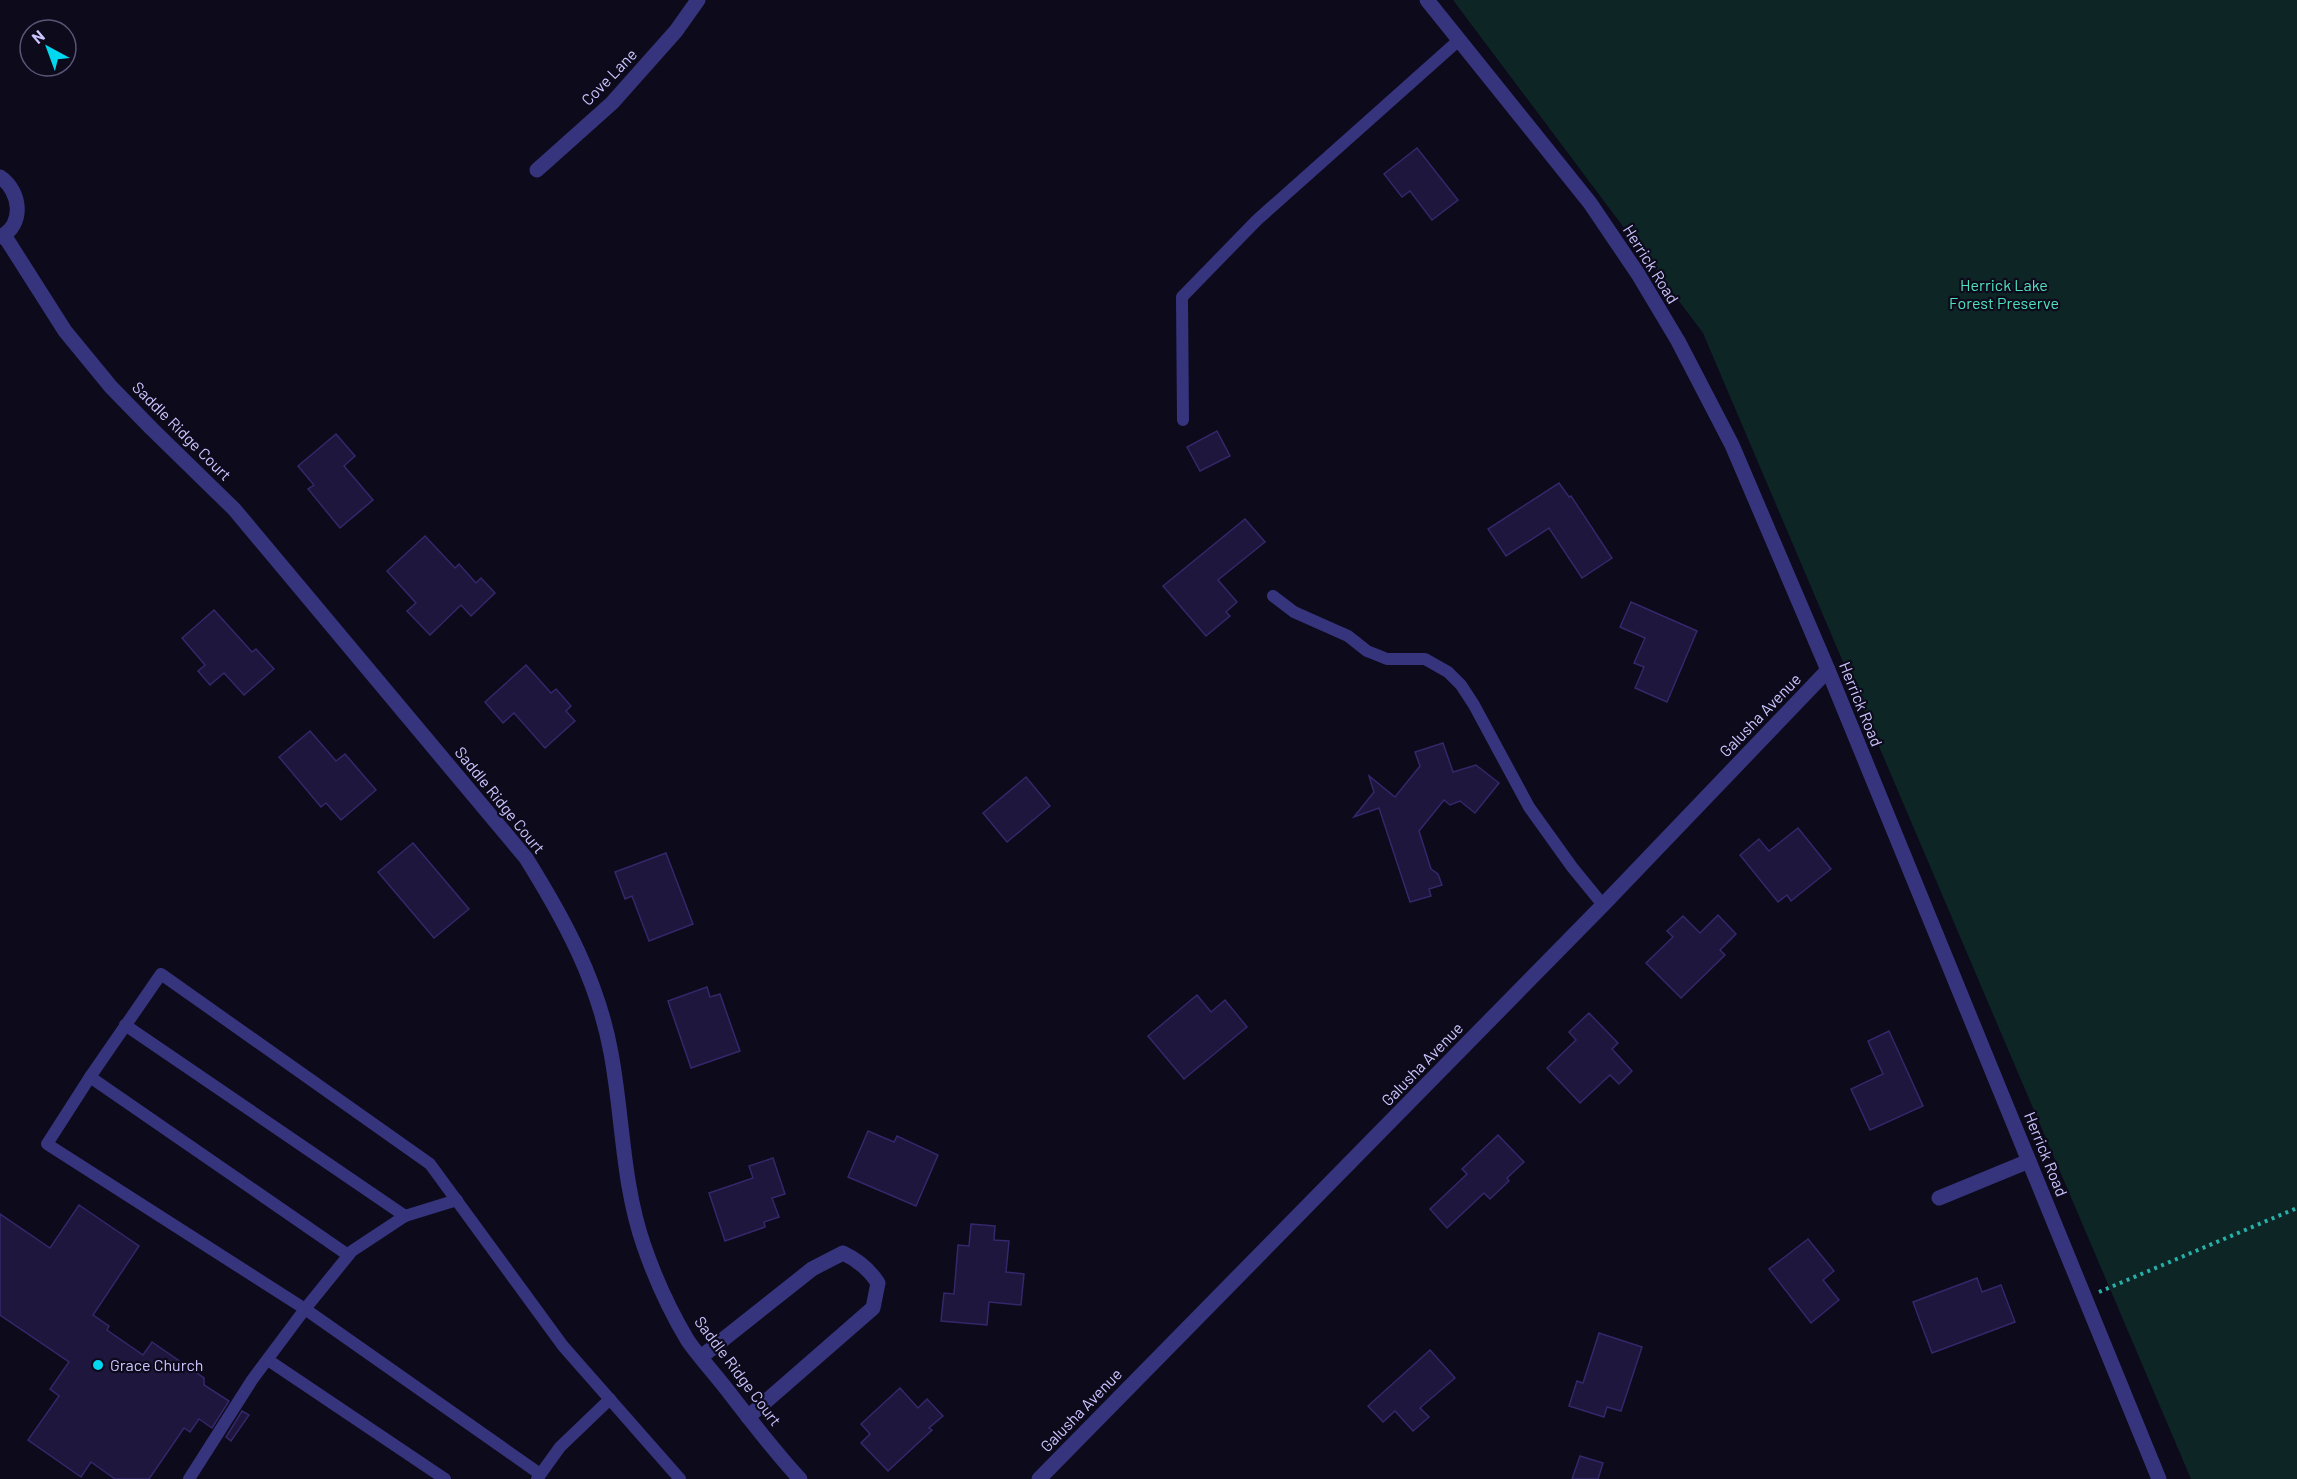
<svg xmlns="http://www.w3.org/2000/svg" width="2297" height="1479" viewBox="0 0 2297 1479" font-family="Barlow,sans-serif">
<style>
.green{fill:#0d2625}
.building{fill:#1e163d;stroke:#34276a;stroke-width:1.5}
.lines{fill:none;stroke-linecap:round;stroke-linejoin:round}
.path{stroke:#28b0a8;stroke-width:4;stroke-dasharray:3 4.5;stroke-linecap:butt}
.service{stroke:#36347d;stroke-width:12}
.minor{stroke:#36347d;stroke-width:15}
.tertiary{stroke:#36347d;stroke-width:15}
.poi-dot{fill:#00d8f0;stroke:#0d0a1c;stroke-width:2}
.labels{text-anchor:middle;stroke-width:4.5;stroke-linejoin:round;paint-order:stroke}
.street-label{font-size:16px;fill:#ccc5ff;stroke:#0d0a1c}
.park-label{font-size:16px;fill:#4fe2bd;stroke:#0d0a1c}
.poi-label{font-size:16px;fill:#ccc5ff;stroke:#0d0a1c;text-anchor:start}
</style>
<rect width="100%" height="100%" fill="#0d0a1c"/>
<path class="green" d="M 1453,0 L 2297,0 L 2297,1479 L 2191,1479 L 1703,333 Z"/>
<g class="building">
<path d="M 1417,148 L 1458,200 L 1432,220 L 1410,191 L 1402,197 L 1384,174 Z"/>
<path d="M 1217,431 L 1230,456 L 1200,471 L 1187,447 Z"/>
<path d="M 336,434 L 355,456 L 344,466 L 373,500 L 340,528 L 308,489 L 314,485 L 298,466 Z"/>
<path d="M 1559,483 L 1569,497 L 1571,496 L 1612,558 L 1582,578 L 1549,528 L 1506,556 L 1488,529 Z"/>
<path d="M 1245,519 L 1265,542 L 1218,580 L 1237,602 L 1226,612 L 1230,616 L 1206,636 L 1163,586 Z"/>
<path d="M 425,536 L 455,568 L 459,564 L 476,583 L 481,578 L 495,593 L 471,616 L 461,605 L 430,635 L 407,611 L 416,603 L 387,571 Z"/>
<path d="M 1631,602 L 1697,631 L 1667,702 L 1635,688 L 1644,667 L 1634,663 L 1645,638 L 1620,627 Z"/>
<path d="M 214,610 L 252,652 L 256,649 L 274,669 L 244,695 L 224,673 L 210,685 L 198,671 L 205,665 L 182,638 Z"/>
<path d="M 526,665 L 551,693 L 556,689 L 571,706 L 566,711 L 575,721 L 545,748 L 514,713 L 503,723 L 485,702 Z"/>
<path d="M 310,731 L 336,761 L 345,754 L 376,790 L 341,820 L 326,803 L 321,807 L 279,757 Z"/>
<path d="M 1443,743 L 1453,772 L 1476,765 L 1499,783 L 1475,813 L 1460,801 L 1450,805 L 1444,800 L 1419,831 L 1431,869 L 1438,874 L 1442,885 L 1429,889 L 1431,896 L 1410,902 L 1379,808 L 1354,817 L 1374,792 L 1369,776 L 1395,797 L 1420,766 L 1415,752 Z"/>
<path d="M 1026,777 L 1050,806 L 1007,842 L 983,813 Z"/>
<path d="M 1798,828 L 1831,869 L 1791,901 L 1787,895 L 1778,902 L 1740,855 L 1759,839 L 1769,851 Z"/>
<path d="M 413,843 L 469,909 L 434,938 L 378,872 Z"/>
<path d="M 666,853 L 693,924 L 649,941 L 632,896 L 625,899 L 615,872 Z"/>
<path d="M 1718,915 L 1736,934 L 1720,950 L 1725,955 L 1681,998 L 1646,963 L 1673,937 L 1667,931 L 1683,916 L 1700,933 Z"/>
<path d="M 707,987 L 710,997 L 720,994 L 740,1051 L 691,1068 L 668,1001 Z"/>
<path d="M 1197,995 L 1211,1012 L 1225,1000 L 1247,1027 L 1184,1079 L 1148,1036 Z"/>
<path d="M 1589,1013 L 1618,1043 L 1612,1049 L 1632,1071 L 1619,1084 L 1610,1075 L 1580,1103 L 1547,1068 L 1576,1040 L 1569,1032 Z"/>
<path d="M 1889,1031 L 1923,1106 L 1870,1130 L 1851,1089 L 1883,1074 L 1868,1041 Z"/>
<path d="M 868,1131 L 894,1142 L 897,1136 L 938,1155 L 916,1206 L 848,1177 Z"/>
<path d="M 1498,1135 L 1524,1162 L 1507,1178 L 1509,1181 L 1490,1199 L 1484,1193 L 1447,1228 L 1430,1209 L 1467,1174 L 1462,1169 Z"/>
<path d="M 773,1158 L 785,1194 L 772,1198 L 779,1217 L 764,1222 L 765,1227 L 725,1241 L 709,1193 L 753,1178 L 749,1166 Z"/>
<path d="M 79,1205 L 139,1246 L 93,1315 L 109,1326 L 107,1330 L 143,1355 L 152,1342 L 204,1378 L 204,1385 L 229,1401 L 212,1428 L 199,1419 L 190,1432 L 184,1428 L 149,1479 L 115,1479 L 91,1462 L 81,1477 L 28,1440 L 59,1396 L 50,1389 L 69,1362 L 0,1315 L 0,1214 L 50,1248 Z"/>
<path d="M 971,1224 L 995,1226 L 994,1240 L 1009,1241 L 1006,1272 L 1024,1274 L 1021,1305 L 989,1302 L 987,1325 L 941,1321 L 944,1293 L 954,1294 L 958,1245 L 969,1246 Z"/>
<path d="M 1808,1239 L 1834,1271 L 1823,1280 L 1839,1300 L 1811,1323 L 1769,1269 Z"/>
<path d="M 1977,1278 L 1982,1292 L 2001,1285 L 2015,1322 L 1932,1353 L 1913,1302 Z"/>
<path d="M 1599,1333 L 1642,1347 L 1621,1411 L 1607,1407 L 1604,1417 L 1569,1406 L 1577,1381 L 1583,1383 Z"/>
<path d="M 1430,1350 L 1455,1378 L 1420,1408 L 1429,1417 L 1413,1431 L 1395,1411 L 1383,1422 L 1368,1406 Z"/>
<path d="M 900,1388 L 918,1408 L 927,1399 L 943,1416 L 929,1428 L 932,1430 L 888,1471 L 861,1443 L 870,1434 L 861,1424 Z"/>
<path d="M 242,1411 L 249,1415 L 231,1441 L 226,1437 Z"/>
<path d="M 1580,1456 L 1603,1463 L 1598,1479 L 1572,1479 Z"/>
</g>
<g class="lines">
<path class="path" d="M 2099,1292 L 2297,1208"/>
<g class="service">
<path d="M 1183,420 L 1182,297 L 1257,220 L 1459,40"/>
<path d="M 1273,596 L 1294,612 L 1348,636 L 1367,651 L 1387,659 L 1425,659 L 1448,672 L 1461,685 L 1474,705 L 1529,807 L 1572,867 L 1603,905"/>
<path d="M 125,1025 L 405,1216"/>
<path d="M 90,1077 L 348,1255"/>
<path d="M 457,1200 L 405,1216 L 352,1251 L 305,1309 L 540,1474"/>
<path d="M 268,1360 L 445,1479"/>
<path d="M 189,1479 L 252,1380 L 305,1309 L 47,1144 L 90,1077 L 161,974 L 430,1164 L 563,1346 L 680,1479"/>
<path d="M 537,1479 L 560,1447 L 610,1399"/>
</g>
<g class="minor">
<path d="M 537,170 L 612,103 L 676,31 L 698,0"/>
<path d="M 0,177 C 21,191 25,225 0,237"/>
<path d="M 4,235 L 65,331 L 111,387 L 151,428 L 234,509 L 526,858 C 564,919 598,981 611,1053 C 623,1117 622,1183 644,1246 C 655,1278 670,1311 688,1341 C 700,1358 715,1374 728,1391 C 751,1421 774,1451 800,1479"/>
<path d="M 1939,1198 L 2029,1161"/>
<path d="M 701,1357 L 812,1269 L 843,1253 C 858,1260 869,1269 878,1283 L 873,1308 L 748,1417"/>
<path d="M 1039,1479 L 1603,905 L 1828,670"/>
</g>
<path class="tertiary" d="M 1427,0 L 1590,203 L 1638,274 L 1678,341 L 1732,445 L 1828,670 L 2159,1479"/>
</g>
<circle class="poi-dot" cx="98" cy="1365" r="6"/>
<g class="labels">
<g class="street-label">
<text transform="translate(609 77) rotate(-46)" y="6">Cove Lane</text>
<text transform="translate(1651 264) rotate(58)" y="6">Herrick Road</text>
<text transform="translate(182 431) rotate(45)" y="6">Saddle Ridge Court</text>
<text transform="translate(1861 704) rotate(68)" y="6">Herrick Road</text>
<text transform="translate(1760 715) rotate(-46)" y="6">Galusha Avenue</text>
<text transform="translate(500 800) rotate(51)" y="6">Saddle Ridge Court</text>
<text transform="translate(1422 1064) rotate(-46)" y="6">Galusha Avenue</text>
<text transform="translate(2046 1154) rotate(68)" y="6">Herrick Road</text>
<text transform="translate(738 1371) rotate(53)" y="6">Saddle Ridge Court</text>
<text transform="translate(1081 1410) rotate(-46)" y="6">Galusha Avenue</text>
</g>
<g class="park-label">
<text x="2004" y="291">Herrick Lake<tspan x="2004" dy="18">Forest Preserve</tspan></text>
</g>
<g class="poi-label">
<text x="110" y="1371">Grace Church</text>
</g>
</g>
<g transform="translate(48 48) rotate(319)"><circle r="28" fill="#0d0a1c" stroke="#595577" stroke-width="1.5"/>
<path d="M0-4.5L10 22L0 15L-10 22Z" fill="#00d8f0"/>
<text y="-9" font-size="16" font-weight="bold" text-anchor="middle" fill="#ccc5ff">N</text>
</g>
</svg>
